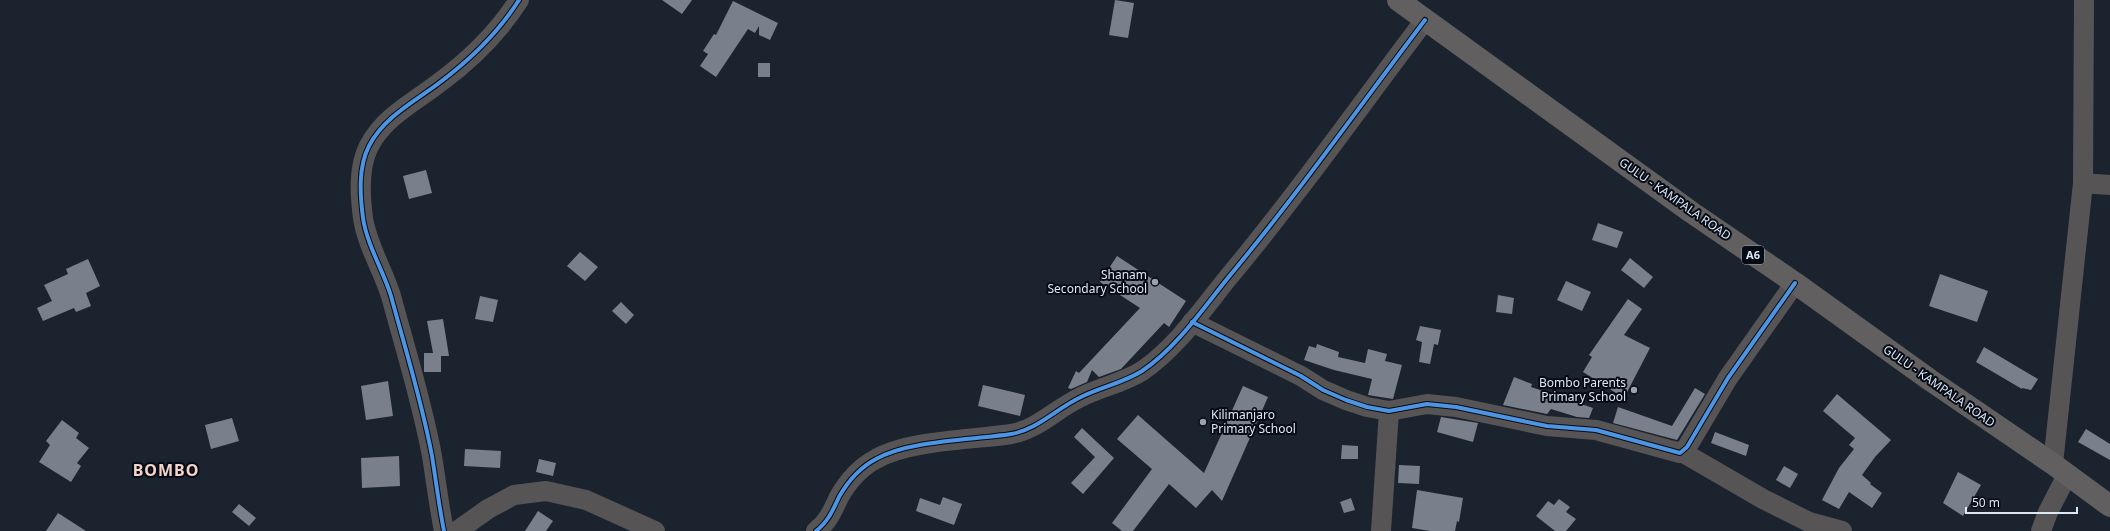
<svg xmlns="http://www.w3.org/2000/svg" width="2110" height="531" viewBox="0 0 2110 531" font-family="'Noto Sans',sans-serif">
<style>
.building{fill:#7a808b}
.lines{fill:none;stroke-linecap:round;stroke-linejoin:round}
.minor{stroke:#575455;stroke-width:20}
.major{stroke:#625f60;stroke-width:22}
.cycleway-casing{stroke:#050b14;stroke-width:6}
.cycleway{stroke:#4d94e3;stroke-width:4}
.poi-dot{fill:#99a2b0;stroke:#050b14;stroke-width:1.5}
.labels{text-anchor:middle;stroke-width:4;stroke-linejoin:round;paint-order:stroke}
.shield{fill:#050b14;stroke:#9ca5b2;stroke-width:1}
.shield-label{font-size:11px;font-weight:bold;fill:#dde7f6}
.street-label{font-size:12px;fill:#dde7f6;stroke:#050b14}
.poi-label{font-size:12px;fill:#dde7f6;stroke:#050b14;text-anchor:end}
.district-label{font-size:16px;font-weight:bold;letter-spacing:1px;fill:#f4d3c8;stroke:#050b14}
</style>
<rect width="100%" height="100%" fill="#1b232f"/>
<g class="building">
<path d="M 662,0 L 692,0 L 682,14 Z"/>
<path d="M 1115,0 L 1134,3 L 1128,38 L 1109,35 Z"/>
<path d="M 733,1 L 778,23 L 770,40 L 759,35 L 759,26 L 755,33 L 748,29 L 716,77 L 700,66 L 708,54 L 703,51 L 714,34 L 716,35 Z"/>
<rect x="758" y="63" width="12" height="14"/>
<path d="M 426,170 L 432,193 L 409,199 L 403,176 Z"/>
<path d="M 1598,223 L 1623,232 L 1617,248 L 1592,240 Z"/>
<path d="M 580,252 L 598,267 L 585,281 L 567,266 Z"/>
<path d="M 1117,256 L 1186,301 L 1169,327 L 1164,323 L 1121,369 L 1099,377 L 1092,370 L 1087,382 L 1071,389 L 1068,388 L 1076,371 L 1079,373 L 1140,308 L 1100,282 Z"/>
<path d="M 1630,258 L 1653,277 L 1644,288 L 1621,270 Z"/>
<path d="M 88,259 L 100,286 L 86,293 L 91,306 L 76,312 L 74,308 L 43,321 L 37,308 L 52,301 L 44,285 L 68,274 L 66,269 Z"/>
<path d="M 1940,274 L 1988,291 L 1977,322 L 1929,306 Z"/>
<path d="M 1566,281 L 1591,292 L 1582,311 L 1557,300 Z"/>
<path d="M 1498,295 L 1514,298 L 1512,314 L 1496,312 Z"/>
<path d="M 480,296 L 498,300 L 493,322 L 475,319 Z"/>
<path d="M 1628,299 L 1642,309 L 1624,335 L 1650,348 L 1624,398 L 1583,372 L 1592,357 L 1589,355 Z"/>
<path d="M 621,302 L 634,315 L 626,324 L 612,311 Z"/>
<path d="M 443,319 L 449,356 L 441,356 L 441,372 L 424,372 L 424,353 L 433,353 L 427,321 Z"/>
<path d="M 1420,326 L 1441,330 L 1438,345 L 1434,344 L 1430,364 L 1419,362 L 1422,342 L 1416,340 Z"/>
<path d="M 1317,344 L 1339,352 L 1338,357 L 1365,363 L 1368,349 L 1387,354 L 1385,361 L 1402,365 L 1393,399 L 1368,395 L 1372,379 L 1334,370 L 1304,360 L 1309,346 L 1316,348 Z"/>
<path d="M 1984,347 L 2038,379 L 2031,390 L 2022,388 L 2022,389 L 1976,362 Z"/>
<path d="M 1514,377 L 1532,384 L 1531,387 L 1593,408 L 1589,418 L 1577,417 L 1551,409 L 1547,414 L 1503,405 Z"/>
<path d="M 388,381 L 393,416 L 366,420 L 361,386 Z"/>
<path d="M 983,385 L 1025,395 L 1020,416 L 978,406 Z"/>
<path d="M 1243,386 L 1268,397 L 1222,501 L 1212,490 L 1196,508 L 1169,484 L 1133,531 L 1122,531 L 1112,523 L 1152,469 L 1117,439 L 1138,415 L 1204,473 Z"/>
<path d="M 1695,388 L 1705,394 L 1677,440 L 1613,423 L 1618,407 L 1672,426 Z"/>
<path d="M 1837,394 L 1891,440 L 1875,457 L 1862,475 L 1871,483 L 1870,484 L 1882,493 L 1872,508 L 1849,492 L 1839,509 L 1822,500 L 1839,468 L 1854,449 L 1849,445 L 1855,438 L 1823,411 Z"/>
<path d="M 1441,417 L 1478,423 L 1473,442 L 1437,432 Z"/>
<path d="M 232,418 L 239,441 L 211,449 L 205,425 Z"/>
<path d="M 62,420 L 79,433 L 76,438 L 89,448 L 77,463 L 81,466 L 71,482 L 39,462 L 50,445 L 46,441 Z"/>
<path d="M 1082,428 L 1114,458 L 1083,494 L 1071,483 L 1095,457 L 1074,437 Z"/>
<path d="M 2086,429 L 2110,444 L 2110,460 L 2078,442 Z"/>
<path d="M 1715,432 L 1749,445 L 1746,456 L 1711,443 Z"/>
<path d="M 1342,445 L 1358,446 L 1358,459 L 1341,459 Z"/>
<path d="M 465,449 L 501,451 L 500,468 L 464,466 Z"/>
<path d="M 399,456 L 400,486 L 362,488 L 361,458 Z"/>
<path d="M 539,459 L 556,463 L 553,476 L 536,472 Z"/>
<path d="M 1399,465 L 1420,466 L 1419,484 L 1398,483 Z"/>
<path d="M 1784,466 L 1798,474 L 1790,488 L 1776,480 Z"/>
<path d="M 1958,472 L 1981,485 L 1963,516 L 1943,503 Z"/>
<path d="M 1417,490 L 1463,498 L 1459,522 L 1457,521 L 1455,531 L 1430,531 L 1412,528 Z"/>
<path d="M 943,497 L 962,504 L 954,525 L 916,511 L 920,498 L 940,505 Z"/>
<path d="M 1351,498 L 1355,510 L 1344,513 L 1340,502 Z"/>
<path d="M 1559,499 L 1570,507 L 1566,512 L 1576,519 L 1566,531 L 1555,531 L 1536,516 L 1548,501 L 1554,505 Z"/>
<path d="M 239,504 L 256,518 L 249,526 L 232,512 Z"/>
<path d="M 538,511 L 553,521 L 546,531 L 525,531 Z"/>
<path d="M 58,513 L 86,531 L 46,531 Z"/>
</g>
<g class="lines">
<g class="minor">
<path d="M 2083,183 L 2110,185"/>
<path d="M 1192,322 L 1301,376 L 1323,390 L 1346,400 L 1367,407 L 1389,411 L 1427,404 L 1456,407 L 1547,426 L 1596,430 L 1680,453 L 1687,447 L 1728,378 L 1795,283"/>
<path d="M 1682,452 L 1763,499 L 1809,522 L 1842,531"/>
<path d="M 2053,464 L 2083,183 L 2084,0"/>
<path d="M 444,531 C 439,506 436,481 432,456 C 422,402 405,348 391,296 C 383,270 367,245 363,218 C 360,195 358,167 369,146 C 384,117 414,102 439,83 C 470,60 498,33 519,0"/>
<path d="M 457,531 L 488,509 L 514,495 L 546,491 L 586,500 L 655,531"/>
<path d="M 816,531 C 828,522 833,510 839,497 C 848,481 859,468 876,459 C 909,440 973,440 1011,434 C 1037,430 1057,408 1081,397 C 1101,387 1123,383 1142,371 C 1176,348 1202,310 1227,279 C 1297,195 1359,107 1425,20"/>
<path d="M 1381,531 L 1389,411"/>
<path d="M 2041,531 L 2048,512 L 2067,475"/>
</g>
<path class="major" d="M 1398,0 L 1691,212 L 1795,283 L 1930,380 L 2053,464 L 2110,506"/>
<g class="cycleway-casing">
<g id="cycleway">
<path d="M 1192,322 L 1301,376 L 1323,390 L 1346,400 L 1367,407 L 1389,411 L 1427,404 L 1456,407 L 1547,426 L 1596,430 L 1680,453 L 1687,447 L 1728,378 L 1795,283"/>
<path d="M 444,531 C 439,506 436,481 432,456 C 422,402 405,348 391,296 C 383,270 367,245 363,218 C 360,195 358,167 369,146 C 384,117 414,102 439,83 C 470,60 498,33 519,0"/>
<path d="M 816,531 C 828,522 833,510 839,497 C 848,481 859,468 876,459 C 909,440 973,440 1011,434 C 1037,430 1057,408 1081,397 C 1101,387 1123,383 1142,371 C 1176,348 1202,310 1227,279 C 1297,195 1359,107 1425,20"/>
</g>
</g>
<use href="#cycleway" class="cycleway"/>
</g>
<g class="poi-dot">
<circle cx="1155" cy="282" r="4"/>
<circle cx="1634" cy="390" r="4"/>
<circle cx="1203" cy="422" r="4"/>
</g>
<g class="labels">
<rect class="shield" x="1742" y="246" width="22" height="18" rx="3"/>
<g class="shield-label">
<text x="1753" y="259">A6</text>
</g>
<g class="street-label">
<text transform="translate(1675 199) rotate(35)" y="4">GULU - KAMPALA ROAD</text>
<text transform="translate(1939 386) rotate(35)" y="4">GULU - KAMPALA ROAD</text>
</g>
<g class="poi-label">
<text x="1147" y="279">Shanam<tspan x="1147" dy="14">Secondary School</tspan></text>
<text x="1626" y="387">Bombo Parents<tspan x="1626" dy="14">Primary School</tspan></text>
<text x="1211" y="419" text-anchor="start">Kilimanjaro<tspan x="1211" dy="14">Primary School</tspan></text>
</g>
<g class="district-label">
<text x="166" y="476">BOMBO</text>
</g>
</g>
<path d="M1966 507v6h111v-6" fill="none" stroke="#dde7f6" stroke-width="2"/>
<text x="1972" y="507" font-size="12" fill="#dde7f6" stroke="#050b14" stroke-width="3" paint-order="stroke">50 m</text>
</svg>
